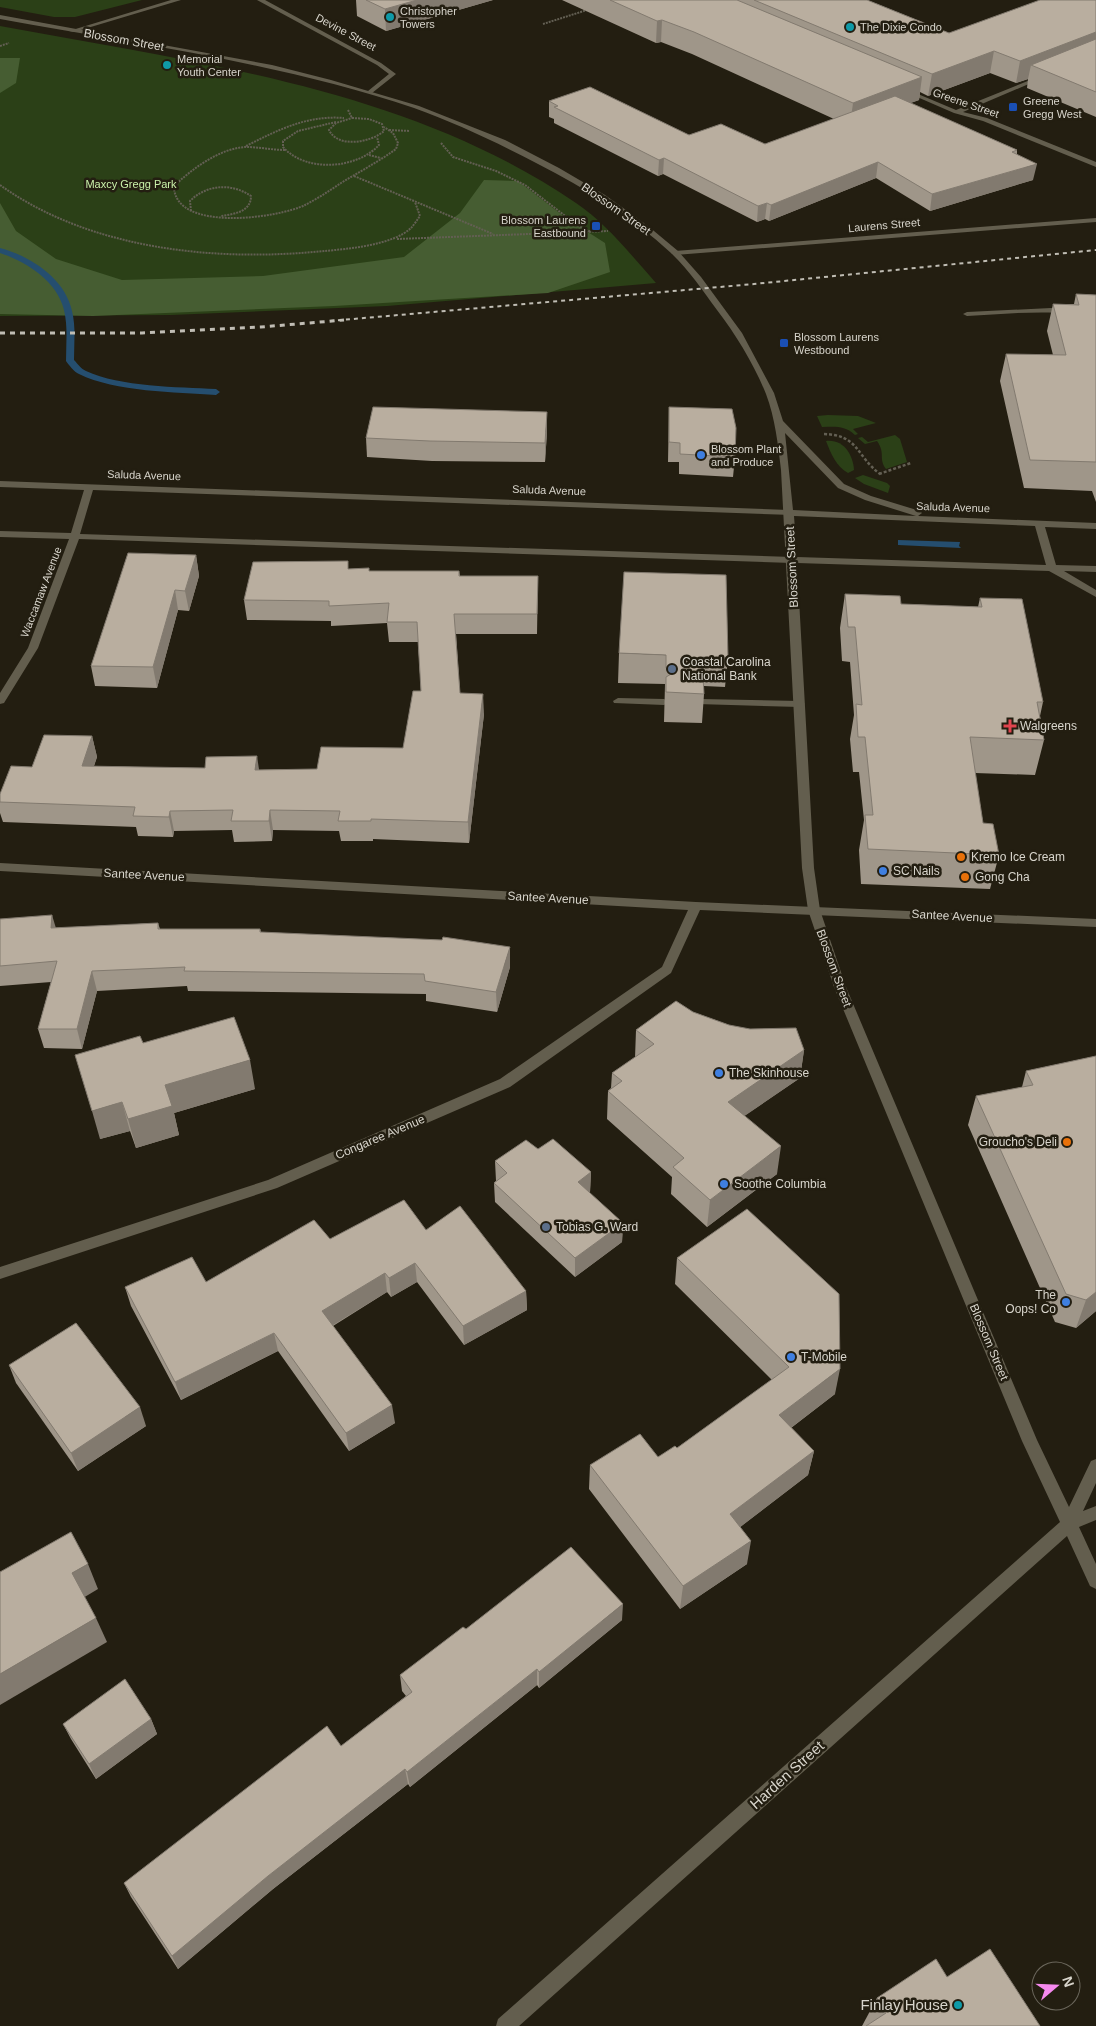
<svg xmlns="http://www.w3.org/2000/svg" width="1096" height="2026" viewBox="0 0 1096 2026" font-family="Arial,sans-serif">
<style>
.green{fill:#2b4017}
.forest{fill:#465d32}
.water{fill:#254e6f}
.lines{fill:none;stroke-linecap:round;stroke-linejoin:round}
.stream{fill:#254e6f;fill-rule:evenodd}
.path-far1{stroke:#635f53;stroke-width:2;stroke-dasharray:2 1;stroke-linecap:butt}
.path{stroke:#635f53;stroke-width:2.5;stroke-dasharray:3 2;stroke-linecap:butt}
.lane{fill:#635e4e;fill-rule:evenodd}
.street{fill:#635e4e;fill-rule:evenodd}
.secondary{fill:#635e4e;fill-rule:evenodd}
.rail-far1{stroke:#c0bdb4;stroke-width:2;stroke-dasharray:4 4;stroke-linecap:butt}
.rail{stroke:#c0bdb4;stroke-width:3;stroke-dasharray:5 5;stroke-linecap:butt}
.wall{fill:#9f9689}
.shaded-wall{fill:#827a6f}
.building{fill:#b9ae9f;stroke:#827a6f}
.culture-dot{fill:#0f9aa8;stroke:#231e11;stroke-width:2}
.transit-dot{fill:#1a4fb4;stroke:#231e11;stroke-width:2}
.shop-dot{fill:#3f7fe0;stroke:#231e11;stroke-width:2}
.service-dot{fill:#5c6f8a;stroke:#231e11;stroke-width:2}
.health-dot{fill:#e0444e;stroke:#231e11;stroke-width:2}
.food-dot{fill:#e8710a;stroke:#231e11;stroke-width:2}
.labels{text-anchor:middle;stroke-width:5;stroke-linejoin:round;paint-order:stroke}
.far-poi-label{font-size:11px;fill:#d8d5cc;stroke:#231e11;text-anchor:start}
.far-street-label{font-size:11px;fill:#d8d5cc;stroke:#231e11}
.far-park-label{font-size:11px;fill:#caf1aa;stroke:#231e11}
.street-label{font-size:12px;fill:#d8d5cc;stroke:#231e11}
.poi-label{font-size:12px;fill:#d8d5cc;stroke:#231e11;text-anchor:start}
.near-street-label{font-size:15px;fill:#d8d5cc;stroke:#231e11}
.near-poi-label{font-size:15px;fill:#d8d5cc;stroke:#231e11;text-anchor:end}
</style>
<rect width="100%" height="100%" fill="#231e11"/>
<g class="green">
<path d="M 0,0 L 142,0 L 75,17 L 54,17 L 0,7 Z"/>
<path d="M 0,26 C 197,63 406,87 576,203 C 606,223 631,255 656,283 L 387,306 L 171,315 L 0,316 Z"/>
<path d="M 828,415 L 858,416 L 876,423 L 853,429 L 858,434 L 855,435 C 844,425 835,427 822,427 L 817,416 Z"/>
<path d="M 895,435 L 900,439 L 907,462 L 886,469 C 878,458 886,454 877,441 L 865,444 L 858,438 L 862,437 L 868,442 Z"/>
<path d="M 826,441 C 844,439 853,455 854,470 L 848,473 C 836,466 831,454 826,441 Z"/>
<path d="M 863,475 L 887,483 L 890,486 L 888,493 L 864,484 L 855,478 Z"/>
</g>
<g class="forest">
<path d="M 0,58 L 20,58 L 16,83 L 0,93 Z"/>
<path d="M 484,180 L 518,181 L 566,218 L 605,243 L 610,272 L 548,293 L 334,306 L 93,316 L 0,314 L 0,203 L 16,231 L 56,259 L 122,280 L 263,276 L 404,257 L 460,213 Z"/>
</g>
<path class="water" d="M 898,540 L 960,542 L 959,546 L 961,548 L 898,545 Z"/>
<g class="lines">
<path class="stream" d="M 0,248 C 30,256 65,278 72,311 C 76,327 74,344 74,360 C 78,364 81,369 86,371 C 120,387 178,387 216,389 L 220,392 L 216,395 C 176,392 115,392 79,374 C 74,372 69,365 66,361 C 66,344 68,327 64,310 C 57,281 27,262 0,253 Z"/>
<g class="path-far1">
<path d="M 543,24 L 587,10"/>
<path d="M 0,46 L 9,43"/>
<path d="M 348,110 L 352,118"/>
<path d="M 352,118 L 369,119 L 382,124 L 384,131 C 372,142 338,149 329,130 L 336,123 Z"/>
<path d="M 336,122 L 298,131 L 283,141 L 283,147 C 306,173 357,169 379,145 L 377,137"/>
<path d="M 389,130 L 410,131"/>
<path d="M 441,143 L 453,157 L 496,171 L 525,185 L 577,225 L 591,232"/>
<path d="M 246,146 C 278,130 307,115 344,118"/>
<path d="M 285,150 C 272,150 259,147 246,147 C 220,148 192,169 174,186 C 174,233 279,218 305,205 C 317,199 329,191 341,183 C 359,172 378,162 396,149 L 398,143 L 393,133 L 384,127"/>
<path d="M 369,155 L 381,158"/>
<path d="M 354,176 L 493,234"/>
<path d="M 0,185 C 91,250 216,262 324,251 C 348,249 393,245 411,228 C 414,225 417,220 420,216 L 415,202"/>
<path d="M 191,211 L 190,201 C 207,184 232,183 251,196 C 251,212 234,214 221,216"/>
<path d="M 397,239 L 608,231"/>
</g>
<g class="path">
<path d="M 824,434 C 859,435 856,456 880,474"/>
<path d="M 879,474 L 911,463"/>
</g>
<g class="lane">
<path d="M 1051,308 L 1083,310 L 1096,313 L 1096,318 C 1054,308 1010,314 967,316 L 963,314 L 967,312 Z"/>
<path d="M 618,698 L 664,699 L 669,702 L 664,705 L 614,703 L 613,701 Z"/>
<path d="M 701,699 L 800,701 L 805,704 L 800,707 L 697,704 L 696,702 L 697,700 Z"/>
</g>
<g class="street">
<path d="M 171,0 L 181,0 L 74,32 L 69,31 Z"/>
<path d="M 257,0 L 265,0 L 381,63 L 396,74 L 372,93 L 368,93 L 368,91 L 389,74 L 377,65 Z"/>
<path d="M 1096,218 L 1096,222 L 675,255 L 671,253 L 675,251 Z"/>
<path d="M 0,481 L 789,510 L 794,513 L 792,515 L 93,490 L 80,534 L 792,557 L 797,560 L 792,563 L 79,539 L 38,648 L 4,703 L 0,704 L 0,693 L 28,648 L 69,539 L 0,537 L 0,531 L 71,533 L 84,490 L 0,487 Z"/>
<path d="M 0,863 L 696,902 L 1096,919 L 1096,927 L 700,910 L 671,973 L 510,1087 L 277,1188 L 0,1279 L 0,1267 L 268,1180 L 500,1079 L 662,967 L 688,910 L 0,871 Z"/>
</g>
<g class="secondary">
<path d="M 0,15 L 272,65 L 331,80 L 419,106 L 505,140 L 559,168 L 605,195 L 648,226 L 678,251 L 701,277 L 742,333 L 774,393 L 783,421 L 844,484 L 871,496 L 920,511 L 922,513 L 918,516 L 1096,523 L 1096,529 L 1045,527 L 1056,565 L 1096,566 L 1096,572 L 1064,571 L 1096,590 L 1096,597 L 1049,571 L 797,563 L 814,868 L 820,910 L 846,987 L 1037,1440 L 1069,1507 L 1091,1461 L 1096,1459 L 1096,1483 L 1083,1511 L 1096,1506 L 1096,1520 L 1079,1527 L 1096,1564 L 1096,1589 L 1090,1586 L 1067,1536 L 519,2026 L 496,2026 L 498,2019 L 1060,1522 L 1022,1441 L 834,987 L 808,910 L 802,868 L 781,470 C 778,444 775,418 766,394 C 754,364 736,335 717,310 C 703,291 689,270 671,253 C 632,217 585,188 538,164 C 498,143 456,123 414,108 C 280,63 138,44 0,19 ZM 785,433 L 838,488 L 865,500 L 916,516 L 793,510 ZM 794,516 L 1035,526 L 1046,565 L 797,557 Z"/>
<path d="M 1040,76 L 1045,77 L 963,112 L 987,118 L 1096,162 L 1096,167 L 983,121 L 954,113 L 901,90 L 906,89 L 956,110 Z"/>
</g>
<path class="rail-far1" d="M 330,321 L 754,284 L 1096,250"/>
<path class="rail" d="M 0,333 L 142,333 L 261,327 L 344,320"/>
</g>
<g class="wall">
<path d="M 356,0 L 493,0 L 386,31 L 357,16 Z"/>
<path d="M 562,0 L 867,0 L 949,33 L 1096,0 L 1096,117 L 1027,88 L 1028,79 L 1016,83 L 990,73 L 928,96 L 920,92 L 919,100 L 910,103 L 1017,150 L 1017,155 L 1033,180 L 930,211 L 876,178 L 769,221 L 765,219 L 757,222 L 663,174 L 658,176 L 554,123 L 554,119 L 549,117 L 549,101 L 689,135 L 765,144 L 834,119 L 692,54 L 661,42 L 656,43 Z"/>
<path d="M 1076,294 L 1096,295 L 1096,502 L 1092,491 L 1024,488 L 1000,381 L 1006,354 L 1053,355 L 1047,331 L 1053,304 L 1074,304 Z"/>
<path d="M 669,407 L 735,457 L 733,477 L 679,474 L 679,462 L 668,462 Z"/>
<path d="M 547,432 L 545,462 L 432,461 L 367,457 L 366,438 Z"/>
<path d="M 196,555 L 199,576 L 189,611 L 178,610 L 157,688 L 95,686 L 91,666 Z"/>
<path d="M 348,569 L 369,571 L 459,571 L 460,576 L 538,576 L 537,634 L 456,634 L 460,693 L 484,714 L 469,843 L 373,839 L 373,841 L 341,841 L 339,831 L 273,830 L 272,841 L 234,842 L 232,830 L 174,831 L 173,837 L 138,836 L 136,827 L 3,822 L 0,813 L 0,794 L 32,767 L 92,736 L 97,757 L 94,766 L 259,770 L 317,769 L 403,748 L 421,691 L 418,642 L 389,642 L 387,623 L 331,626 L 331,621 L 247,620 L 244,600 Z"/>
<path d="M 845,594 L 901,604 L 978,607 L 980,598 L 1043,702 L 1040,716 L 1044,740 L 1035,775 L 975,773 L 983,823 L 999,855 L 990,889 L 861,884 L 859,850 L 864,820 L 859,772 L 853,772 L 850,739 L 854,715 L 850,662 L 842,661 L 840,628 Z"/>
<path d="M 619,653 L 728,658 L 725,687 L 704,686 L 704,694 L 702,723 L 664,722 L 665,684 L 618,683 Z"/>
<path d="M 0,919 L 55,928 L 158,923 L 160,929 L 260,929 L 261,932 L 510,967 L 497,1012 L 426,1001 L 426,994 L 188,991 L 187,986 L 97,991 L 82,1049 L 44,1048 L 38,1029 L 51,982 L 0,986 Z"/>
<path d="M 693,1012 L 729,1025 L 804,1050 L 800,1078 L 744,1116 L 777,1174 L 707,1227 L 671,1194 L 672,1177 L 607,1119 L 608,1091 L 611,1088 L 612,1073 L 635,1058 L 636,1030 Z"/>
<path d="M 143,1043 L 255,1089 L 174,1113 L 179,1135 L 136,1148 L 130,1131 L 100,1139 Z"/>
<path d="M 1096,1056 L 1096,1311 L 1076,1328 L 1055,1322 L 968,1125 L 976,1096 L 1022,1087 L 1026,1071 Z"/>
<path d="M 538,1149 L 591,1172 L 590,1192 L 589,1193 L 623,1223 L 622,1242 L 575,1277 L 495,1202 L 494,1183 L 496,1181 L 495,1161 Z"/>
<path d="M 426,1230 L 526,1291 L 527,1310 L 464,1345 L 417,1282 L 391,1297 L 387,1292 L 333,1326 L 395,1423 L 349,1451 L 278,1351 L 181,1400 L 131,1306 L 125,1287 L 206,1282 L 330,1239 Z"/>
<path d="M 677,1258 L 835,1394 L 791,1428 L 814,1451 L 808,1475 L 740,1527 L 747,1564 L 680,1609 L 589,1489 L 590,1465 L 658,1457 L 677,1448 L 772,1380 L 675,1284 Z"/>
<path d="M 9,1365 L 146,1426 L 78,1471 L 16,1383 Z"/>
<path d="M 622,1620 L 539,1688 L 537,1685 L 410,1787 L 408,1784 L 273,1889 L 178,1969 L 131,1897 L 124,1883 L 341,1746 L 406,1696 L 402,1691 L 400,1675 L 466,1629 Z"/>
<path d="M 151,1719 L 157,1734 L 96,1779 L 71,1739 L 63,1724 Z"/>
<path d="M 947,1977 L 1040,2026 L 862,2026 L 877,1998 Z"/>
</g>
<g class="shaded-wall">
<path d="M 417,0 L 493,0 L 386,31 L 385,9 Z"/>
<path d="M 662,20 L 661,42 L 656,43 L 657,21 Z"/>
<path d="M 1096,32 L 1096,52 L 1031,65 L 1028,79 L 1016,83 L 1020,61 Z"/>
<path d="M 994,51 L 990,73 L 928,96 L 932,74 Z"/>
<path d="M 922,77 L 919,100 L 850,126 L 853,103 Z"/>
<path d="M 664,158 L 663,174 L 658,176 L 659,160 Z"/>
<path d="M 878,162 L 876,178 L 769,221 L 771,205 Z"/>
<path d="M 1037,164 L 1033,180 L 930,211 L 932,194 Z"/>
<path d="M 767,203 L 765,219 L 757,222 L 758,206 Z"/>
<path d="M 547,412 L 547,432 L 545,462 L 545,443 Z"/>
<path d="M 196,555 L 199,576 L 189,611 L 185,591 Z"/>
<path d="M 175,590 L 178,610 L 157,688 L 153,667 Z"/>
<path d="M 703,668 L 701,694 L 697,674 L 698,670 Z"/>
<path d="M 483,694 L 484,714 L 469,843 L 468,822 Z"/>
<path d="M 92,736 L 97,757 L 87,786 L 82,766 Z"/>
<path d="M 257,756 L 260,776 L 255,770 Z"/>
<path d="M 270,810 L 273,830 L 272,841 L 269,821 Z"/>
<path d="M 170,811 L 174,831 L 173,837 L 169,817 Z"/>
<path d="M 52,915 L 58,935 L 51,928 Z"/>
<path d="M 510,947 L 510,967 L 497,1012 L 496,992 Z"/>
<path d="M 92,971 L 97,991 L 82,1049 L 77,1029 Z"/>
<path d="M 804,1050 L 800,1078 L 724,1130 L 728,1102 Z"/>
<path d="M 250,1060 L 255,1089 L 174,1113 L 179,1135 L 136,1148 L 128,1119 L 165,1085 Z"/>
<path d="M 122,1102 L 130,1131 L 100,1139 L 92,1111 Z"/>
<path d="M 781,1146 L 777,1174 L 707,1227 L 710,1200 Z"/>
<path d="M 591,1172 L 590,1192 L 577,1202 L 578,1182 Z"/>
<path d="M 623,1223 L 622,1242 L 575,1277 L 575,1258 Z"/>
<path d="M 415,1263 L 417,1282 L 391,1297 L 389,1278 Z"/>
<path d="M 385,1273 L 387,1292 L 325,1330 L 322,1311 Z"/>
<path d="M 526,1291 L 527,1310 L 464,1345 L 463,1326 Z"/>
<path d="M 1096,1292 L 1096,1311 L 1076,1328 L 1086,1300 Z"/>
<path d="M 274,1333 L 278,1351 L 181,1400 L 175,1382 Z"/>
<path d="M 840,1369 L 835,1394 L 775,1440 L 779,1415 Z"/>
<path d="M 392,1405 L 395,1423 L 349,1451 L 346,1433 Z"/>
<path d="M 140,1407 L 146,1426 L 78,1471 L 71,1453 Z"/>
<path d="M 814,1451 L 808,1475 L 726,1538 L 730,1514 Z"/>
<path d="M 751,1541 L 747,1564 L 680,1609 L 683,1586 Z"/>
<path d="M 88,1564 L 98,1589 L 83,1598 L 72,1573 Z"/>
<path d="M 623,1604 L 622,1620 L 539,1688 L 539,1672 Z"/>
<path d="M 96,1618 L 107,1642 L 0,1705 L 0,1674 Z"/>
<path d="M 537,1669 L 537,1685 L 410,1787 L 407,1772 Z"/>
<path d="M 151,1719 L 157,1734 L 96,1779 L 89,1764 Z"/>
<path d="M 405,1769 L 408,1784 L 273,1889 L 178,1969 L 172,1956 L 268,1876 Z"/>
</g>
<g class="building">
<path d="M 366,0 L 417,0 L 385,9 Z"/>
<path d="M 610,0 L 737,0 L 922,77 L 853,103 L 694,32 L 662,20 L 657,21 Z"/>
<path d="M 754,0 L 867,0 L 949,33 L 1040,0 L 1096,0 L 1096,32 L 1020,61 L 994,51 L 932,74 Z"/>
<path d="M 1096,39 L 1096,92 L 1031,65 Z"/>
<path d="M 590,87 L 689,135 L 721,124 L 765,144 L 895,96 L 1017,150 L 1012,152 L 1037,164 L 932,194 L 878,162 L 771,205 L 767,203 L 758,206 L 664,158 L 659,160 L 554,107 L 558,106 L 549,101 Z"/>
<path d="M 1076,294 L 1096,295 L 1096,462 L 1030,460 L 1006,354 L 1066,355 L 1053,304 L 1079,305 Z"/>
<path d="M 373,407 L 547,412 L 545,443 L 430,441 L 366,438 Z"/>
<path d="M 669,407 L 732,409 L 736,428 L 735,457 L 680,454 L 680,443 L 669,442 Z"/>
<path d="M 128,553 L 196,555 L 185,591 L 175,590 L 153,667 L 91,666 Z"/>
<path d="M 348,561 L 348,569 L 369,568 L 369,571 L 459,571 L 459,576 L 538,576 L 537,614 L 454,614 L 460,693 L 483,694 L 468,822 L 371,819 L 371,821 L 338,821 L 340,811 L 270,810 L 269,821 L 231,821 L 233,810 L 170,811 L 169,817 L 133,816 L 135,807 L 0,802 L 0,794 L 11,766 L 32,767 L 44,735 L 92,736 L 82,766 L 205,768 L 206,757 L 257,756 L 255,770 L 317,769 L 321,747 L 403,748 L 413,691 L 421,691 L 417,622 L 387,622 L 389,603 L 329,606 L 329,601 L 244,600 L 253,562 Z"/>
<path d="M 624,572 L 726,575 L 728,658 L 703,657 L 703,668 L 698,670 L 697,674 L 699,677 L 703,677 L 704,694 L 666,692 L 666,677 L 673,673 L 666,668 L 666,655 L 619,653 Z"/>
<path d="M 845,594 L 900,596 L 901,604 L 982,607 L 980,598 L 1022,599 L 1043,702 L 1037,702 L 1044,740 L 970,737 L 983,823 L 993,824 L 999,855 L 868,849 L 865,815 L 873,815 L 865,737 L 858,737 L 856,704 L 862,705 L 855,627 L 848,627 Z"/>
<path d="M 52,915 L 51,928 L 158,923 L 158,929 L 260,929 L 260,932 L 442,940 L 443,937 L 510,947 L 496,992 L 425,981 L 424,974 L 184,971 L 185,967 L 92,971 L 77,1029 L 38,1029 L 57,961 L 0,966 L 0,919 Z"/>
<path d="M 676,1001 L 693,1012 L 729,1025 L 750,1029 L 796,1028 L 804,1050 L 728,1102 L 781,1146 L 710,1200 L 673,1167 L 684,1158 L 608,1091 L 622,1081 L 612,1073 L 654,1044 L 636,1030 Z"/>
<path d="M 234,1017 L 250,1060 L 165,1085 L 172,1106 L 128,1119 L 122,1102 L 92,1111 L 75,1055 L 140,1036 L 143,1043 Z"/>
<path d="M 1096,1056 L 1096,1292 L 1086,1300 L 1066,1294 L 976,1096 L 1033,1085 L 1026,1071 Z"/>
<path d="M 553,1139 L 591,1172 L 578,1182 L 623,1223 L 575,1258 L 494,1183 L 507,1173 L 495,1161 L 526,1140 L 538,1149 Z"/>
<path d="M 404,1200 L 426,1230 L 460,1206 L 526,1291 L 463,1326 L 415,1263 L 389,1278 L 385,1273 L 322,1311 L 392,1405 L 346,1433 L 274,1333 L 175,1382 L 125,1287 L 192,1257 L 206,1282 L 314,1220 L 330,1239 Z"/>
<path d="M 747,1209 L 839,1294 L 840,1369 L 779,1415 L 814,1451 L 730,1514 L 751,1541 L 683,1586 L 590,1465 L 640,1434 L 658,1457 L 675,1446 L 677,1448 L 789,1367 L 677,1258 Z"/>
<path d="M 76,1323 L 140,1407 L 71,1453 L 9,1365 Z"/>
<path d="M 71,1532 L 88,1564 L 72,1573 L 96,1618 L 0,1674 L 0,1572 Z"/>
<path d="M 571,1547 L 623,1604 L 539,1672 L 537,1669 L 407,1772 L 405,1769 L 268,1876 L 172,1956 L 124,1883 L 327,1726 L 341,1746 L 412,1692 L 400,1675 L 463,1627 L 466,1629 Z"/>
<path d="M 125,1679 L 151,1719 L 89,1764 L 63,1724 Z"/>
<path d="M 990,1949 L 1040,2026 L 866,2026 L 886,2013 L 877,1998 L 936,1959 L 947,1977 Z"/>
</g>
<g class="culture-dot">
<circle cx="390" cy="17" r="5"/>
<circle cx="850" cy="27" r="5"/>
<circle cx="167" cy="65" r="5"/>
<circle cx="958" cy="2005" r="5"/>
</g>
<g class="transit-dot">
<rect x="1008" y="102" width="10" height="10" rx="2.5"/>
<rect x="591" y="221" width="10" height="10" rx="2.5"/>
<rect x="779" y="338" width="10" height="10" rx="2.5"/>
</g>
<g class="shop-dot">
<circle cx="701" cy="455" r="5"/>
<circle cx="883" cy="871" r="5"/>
<circle cx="719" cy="1073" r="5"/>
<circle cx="724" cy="1184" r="5"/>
<circle cx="1066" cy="1302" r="5"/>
<circle cx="791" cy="1357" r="5"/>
</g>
<g class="service-dot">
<circle cx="672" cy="669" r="5"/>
<circle cx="546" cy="1227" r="5"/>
</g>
<path class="health-dot" d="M1007.5 718.5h5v5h5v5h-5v5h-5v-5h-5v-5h5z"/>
<g class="food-dot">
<circle cx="961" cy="857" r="5"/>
<circle cx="965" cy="877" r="5"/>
<circle cx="1067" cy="1142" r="5"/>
</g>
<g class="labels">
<g class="far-poi-label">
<text x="400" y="15">Christopher<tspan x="400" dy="13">Towers</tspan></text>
<text x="860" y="31">The Dixie Condo</text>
<text x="177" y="63">Memorial<tspan x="177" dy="13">Youth Center</tspan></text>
<text x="1023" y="105">Greene<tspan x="1023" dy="13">Gregg West</tspan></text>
<text x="586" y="224" text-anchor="end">Blossom Laurens<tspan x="586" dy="13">Eastbound</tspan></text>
<text x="794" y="341">Blossom Laurens<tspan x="794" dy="13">Westbound</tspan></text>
<text x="711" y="453">Blossom Plant<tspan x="711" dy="13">and Produce</tspan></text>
</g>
<g class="far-street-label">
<text transform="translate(346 32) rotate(28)" y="4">Devine Street</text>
<text transform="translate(966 103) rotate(19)" y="4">Greene Street</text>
<text transform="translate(884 225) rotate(-5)" y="4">Laurens Street</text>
<text transform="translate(144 475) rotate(2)" y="4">Saluda Avenue</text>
<text transform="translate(549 490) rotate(2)" y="4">Saluda Avenue</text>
<text transform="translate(953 507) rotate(2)" y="4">Saluda Avenue</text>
<text transform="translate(41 592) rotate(-69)" y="4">Waccamaw Avenue</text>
</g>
<g class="far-park-label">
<text x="131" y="188">Maxcy Gregg Park</text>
</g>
<g class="street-label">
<text transform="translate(124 40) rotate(10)" y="4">Blossom Street</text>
<text transform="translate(616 209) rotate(35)" y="4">Blossom Street</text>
<text transform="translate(792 567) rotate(-93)" y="4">Blossom Street</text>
<text transform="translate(144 875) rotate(3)" y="4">Santee Avenue</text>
<text transform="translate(548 898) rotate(3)" y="4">Santee Avenue</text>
<text transform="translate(952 916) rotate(3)" y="4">Santee Avenue</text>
<text transform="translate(834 968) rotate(70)" y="4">Blossom Street</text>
<text transform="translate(380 1137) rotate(-23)" y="4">Congaree Avenue</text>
<text transform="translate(989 1342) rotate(67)" y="4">Blossom Street</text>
</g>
<g class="poi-label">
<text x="682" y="666">Coastal Carolina<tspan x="682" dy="14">National Bank</tspan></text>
<text x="1020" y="730">Walgreens</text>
<text x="971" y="861">Kremo Ice Cream</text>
<text x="893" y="875">SC Nails</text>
<text x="975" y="881">Gong Cha</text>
<text x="729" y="1077">The Skinhouse</text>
<text x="1057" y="1146" text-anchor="end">Groucho's Deli</text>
<text x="734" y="1188">Soothe Columbia</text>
<text x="556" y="1231">Tobias G. Ward</text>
<text x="1056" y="1299" text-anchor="end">The<tspan x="1056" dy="14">Oops! Co</tspan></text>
<text x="801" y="1361">T-Mobile</text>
</g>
<g class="near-street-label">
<text transform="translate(787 1775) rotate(-42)" y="5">Harden Street</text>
</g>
<g class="near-poi-label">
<text x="948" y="2010">Finlay House</text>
</g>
</g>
<g transform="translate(1056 1986) rotate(71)"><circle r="24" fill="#231e11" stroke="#6b675c"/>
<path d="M0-4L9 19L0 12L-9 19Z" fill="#f589ee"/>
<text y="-8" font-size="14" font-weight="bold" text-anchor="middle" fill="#d8d5cc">N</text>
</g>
</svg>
